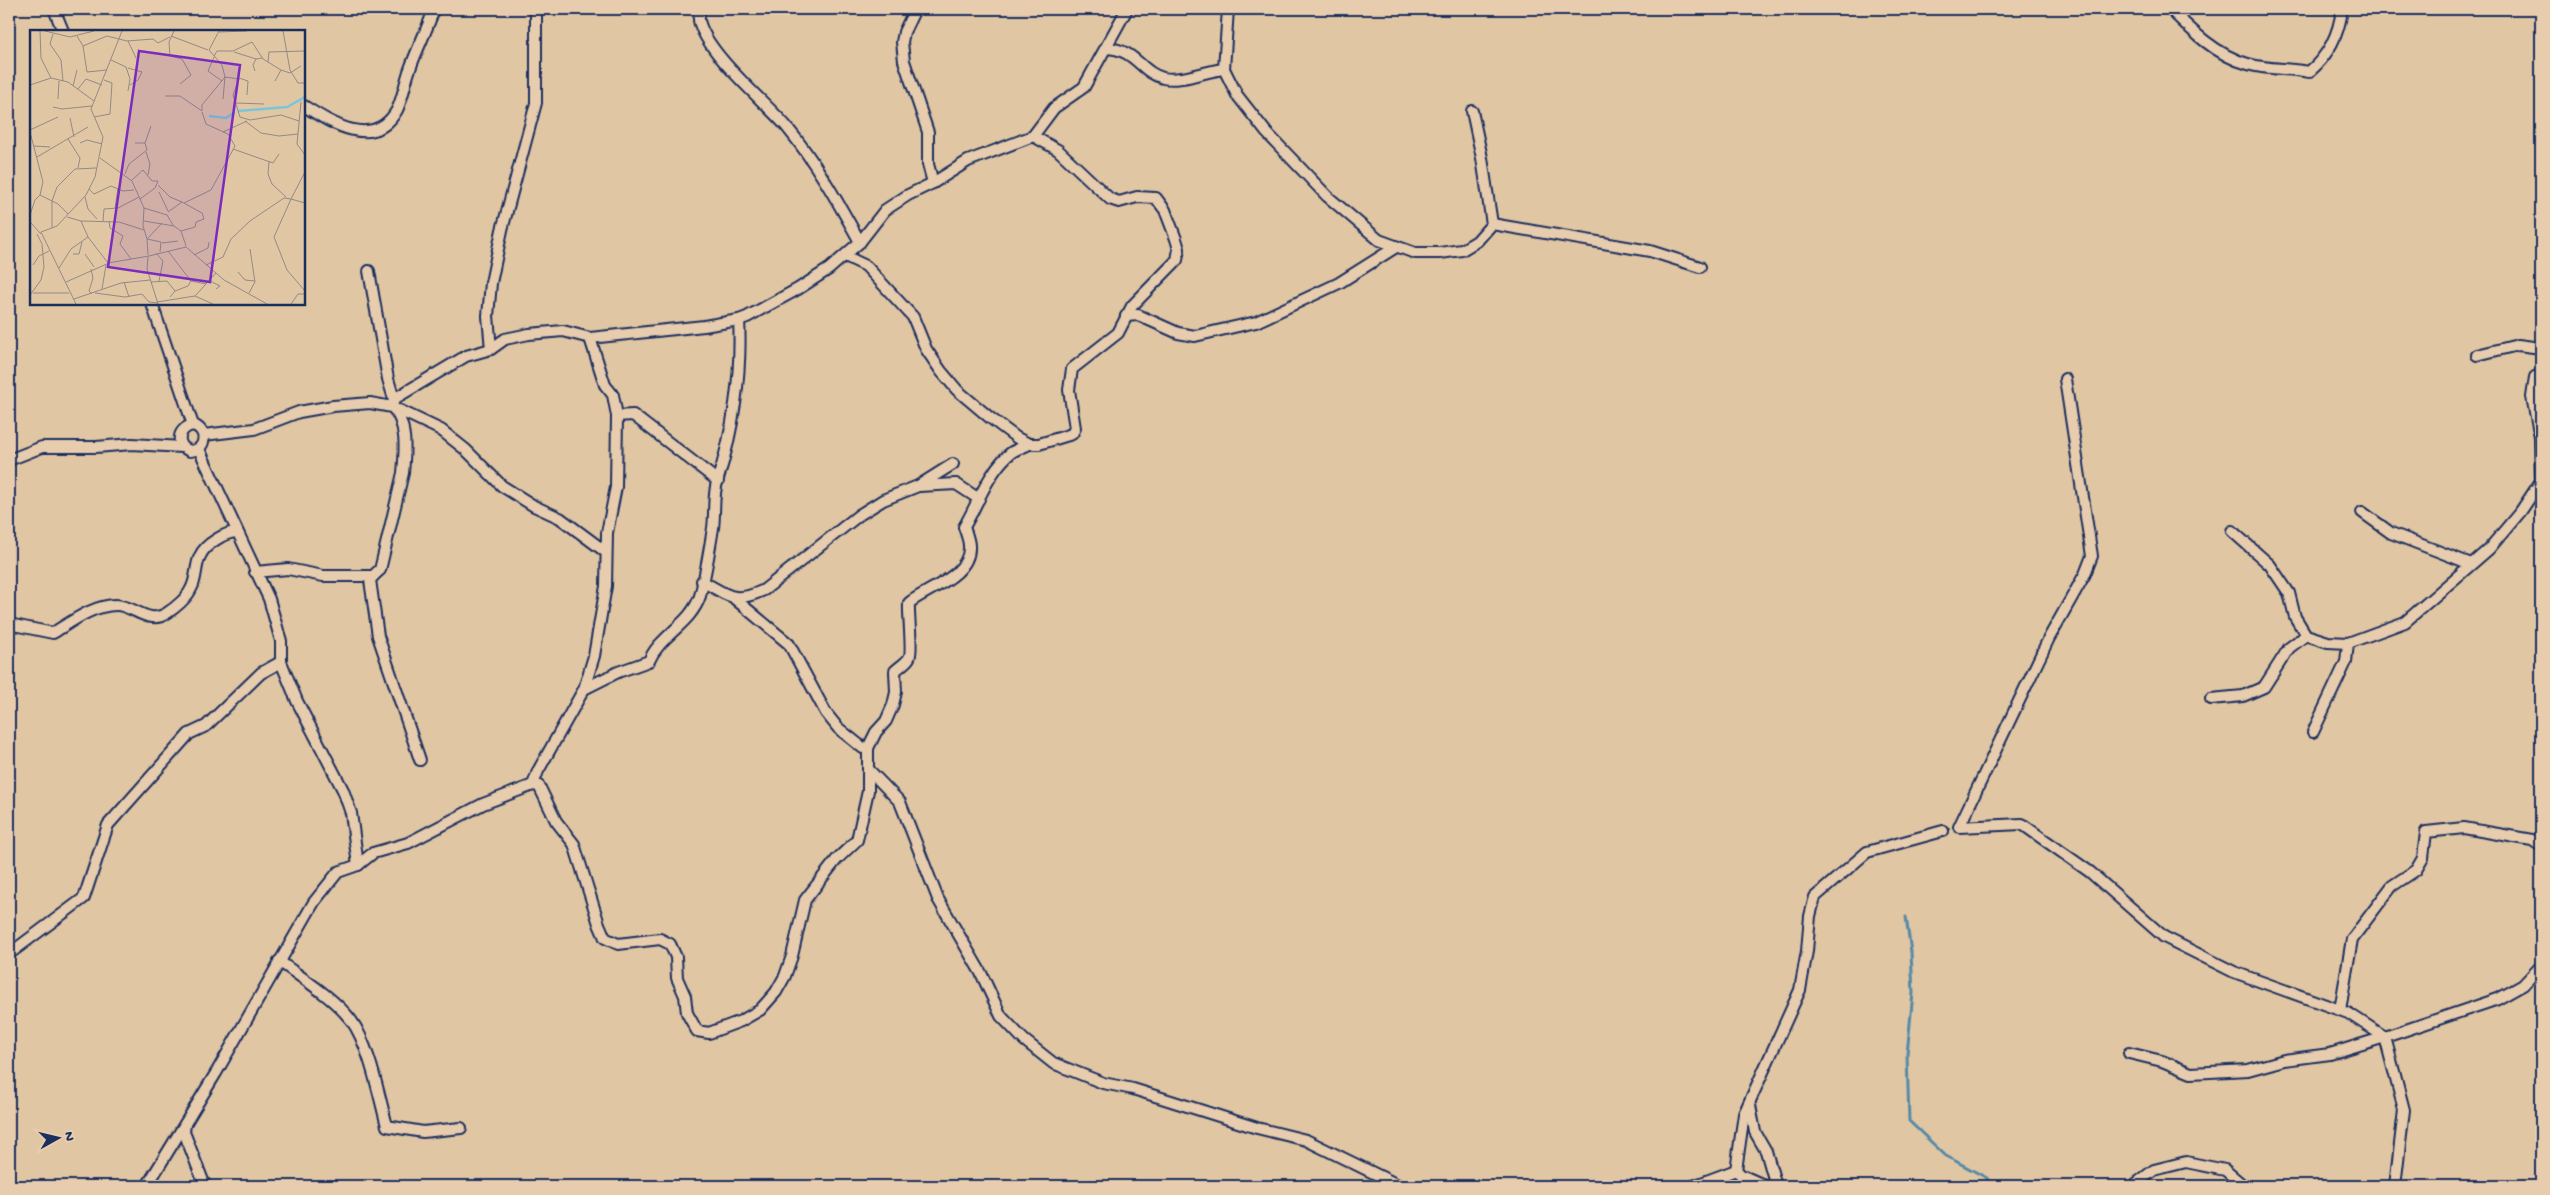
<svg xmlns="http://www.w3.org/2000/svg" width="2550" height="1195" viewBox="0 0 2550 1195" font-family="'Gochi Hand',sans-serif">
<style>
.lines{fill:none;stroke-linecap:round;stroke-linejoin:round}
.stream{stroke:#548aa8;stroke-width:3}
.minor-casing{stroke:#1b2f5e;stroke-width:14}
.minor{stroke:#e7ccae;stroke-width:10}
.inset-river{fill:none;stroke:#7ac6d9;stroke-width:2.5}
.inset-road{fill:none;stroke:#928a87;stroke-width:1}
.view{fill:#7b2cbf;fill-opacity:0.15;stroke:#7b2cbf;stroke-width:2.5}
.inset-edge{fill:none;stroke:#1b2f5e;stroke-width:2.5}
</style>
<rect width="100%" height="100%" fill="#e1c6a3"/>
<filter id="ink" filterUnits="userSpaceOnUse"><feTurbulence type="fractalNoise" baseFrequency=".02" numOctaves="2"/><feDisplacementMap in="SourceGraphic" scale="10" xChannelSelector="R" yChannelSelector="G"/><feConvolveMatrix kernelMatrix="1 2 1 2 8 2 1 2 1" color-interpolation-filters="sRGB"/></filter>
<g filter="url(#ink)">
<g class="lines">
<path class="stream" d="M 1906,917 L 1911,952 L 1913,993 L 1907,1054 L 1909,1121 L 1946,1156 L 1987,1178 L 1991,1186"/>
<g class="minor-casing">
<g id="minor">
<path d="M 54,9 L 63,31"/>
<path d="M 699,9 C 699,13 698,20 700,24 C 710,56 763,100 786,126 C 815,161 838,202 860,242"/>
<path d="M 915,9 L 904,32 L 902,42 L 904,61 L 928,132 L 928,164 L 933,183"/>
<path d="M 2170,9 C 2191,30 2217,56 2248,64 C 2267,70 2289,68 2309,72 C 2329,55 2339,35 2342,9"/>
<path d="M 1106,48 C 1136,49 1140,72 1163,78 C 1181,82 1205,71 1224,69 L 1237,95 L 1266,132 L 1327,196 L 1379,240 L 1415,253 L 1440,253 L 1462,250 L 1477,241 L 1492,224 L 1482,158 L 1472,111"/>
<path d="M 1224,69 L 1228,9"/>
<path d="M 304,106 C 331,123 374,151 397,110 C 403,98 405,82 410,69 C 417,49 427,30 434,9"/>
<path d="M 1492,224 L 1650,251 L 1700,267"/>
<path d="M 845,256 L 866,266 L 913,317 L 926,349 L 941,371 L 957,390 L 989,417 L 1017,438 L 1029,444 L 1039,444 L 1072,434 L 1075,428 L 1069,390 L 1072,369 L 1118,333 L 1132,306 L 1177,260 L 1179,249 L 1176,239 L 1165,210 L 1156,198 L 1137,197 L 1119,202 L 1110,199 L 1058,150 L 1033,136"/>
<path d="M 369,271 L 388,379 L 394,399"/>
<path d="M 152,304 L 193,425 C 208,430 207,450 190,451 C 174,445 178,428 193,425"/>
<path d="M 1126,316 L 1138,315 L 1178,333 L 1195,336 L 1256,322 L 1339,283 L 1396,247"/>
<path d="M 491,349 L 488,316 L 491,283 L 502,230 L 536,103 L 536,9"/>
<path d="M 2477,355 L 2518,345 L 2541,348"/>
<path d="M 2065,379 L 2092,556 L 2085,574 L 2049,638 L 1959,827 L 2022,824 L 2090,872 L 2164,937 L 2234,972 L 2348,1013 L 2385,1037"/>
<path d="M 397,411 L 399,410 L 441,430 L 466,450 L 502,486 L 534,506 L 560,518 L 606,552"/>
<path d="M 617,416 L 633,415 L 718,481"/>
<path d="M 204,435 L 254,429 L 299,412 L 333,406 L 370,403 L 392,407 L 394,399 L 466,356 L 491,349 L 505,339 L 529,334 L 563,331 L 590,338 L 704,326 L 739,320 L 747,317 L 798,289 L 829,269 L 860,242 L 885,210 L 908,195 L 933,183 L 968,161 L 1033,136 L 1054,108 L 1084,87 L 1127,9"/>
<path d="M 9,460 L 42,447 L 96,447 L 132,444 L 182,447"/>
<path d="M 919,486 L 956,484 L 979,499"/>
<path d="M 2362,512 L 2391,533 L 2471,564"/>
<path d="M 2232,531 L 2270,565 L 2289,593 L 2295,617 L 2306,635 L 2328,642 L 2348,643 L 2405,622 L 2489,549 L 2521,511 L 2541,481 L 2540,437 L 2532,397 L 2535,377 L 2541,374"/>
<path d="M 255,572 L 288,569 L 323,576 L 373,576 L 380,570 L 403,473 C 405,452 408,423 392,407"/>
<path d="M 377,572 L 370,580 L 378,636 L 420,760"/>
<path d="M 702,581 C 729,596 734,604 764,590 L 859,515 L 883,500 L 918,486 L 953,464"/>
<path d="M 735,599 L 789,644 L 826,713 L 838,728 L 863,748 L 868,748 L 876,732 L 886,721 L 893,705 L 896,692 L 895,671 C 899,667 906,663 909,658 C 913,652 908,614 909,603 C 926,589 971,576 969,546 C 969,540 966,533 964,527 C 977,505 990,468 1012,452 C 1017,449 1024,447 1029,444"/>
<path d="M 9,624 L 53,633 C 71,622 93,605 116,605 C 133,605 149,626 167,613 C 175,608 187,598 191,589 C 197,579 195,566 200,556 C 205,544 226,532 237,532"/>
<path d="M 584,689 L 618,672 L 649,661 C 660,635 691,624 700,596 C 705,577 710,547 713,528 C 715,514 713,496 717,482 C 733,433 742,374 739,320"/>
<path d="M 2211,699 L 2243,696 L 2264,687 L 2289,648 L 2306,635"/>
<path d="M 2313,732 L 2346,662 L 2348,643"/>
<path d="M 869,770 L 900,802 L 938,899 L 981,973 L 1001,1016 L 1024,1040 L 1053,1063 L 1103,1083 L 1133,1089 L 1257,1128 L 1306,1140 L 1400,1186"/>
<path d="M 533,785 L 539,786 L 556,821 L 574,844 L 599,924 L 605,938 L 618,944 L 660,939 L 670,944 L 676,957 L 677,978 L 685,996 L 687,1013 L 697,1031 L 709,1033 L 741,1021 L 760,1010 L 776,992 L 785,976 L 792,956 L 805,900 L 837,859 L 857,840 L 868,791 L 868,748"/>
<path d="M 358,865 L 373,853 L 408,843 L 483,804 L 533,785 L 538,771 L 584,689 L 594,656 L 606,586 L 607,533 L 616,487 L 617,416 L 613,395 L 605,385 L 590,338"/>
<path d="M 9,954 L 84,898 L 108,825 L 189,734 L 206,726 L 261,673 L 281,662"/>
<path d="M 279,961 C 303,979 333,997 351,1020 C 369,1044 379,1096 387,1126 L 423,1132 L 461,1128"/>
<path d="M 2340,1010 L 2352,939 L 2392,886 L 2416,870 L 2423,858 L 2426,832 L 2464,828 L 2532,840 L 2541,846"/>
<path d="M 2129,1053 L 2162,1061 L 2191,1073 L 2248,1070 L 2284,1060 L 2330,1054 L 2385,1037"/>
<path d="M 1750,1105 L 1755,1132 L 1766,1151 L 1776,1186"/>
<path d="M 185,1124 L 184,1132 L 205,1186"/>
<path d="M 1736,1170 L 1744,1114 L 1800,990 L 1807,951 L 1810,916 L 1815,897 L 1867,852 L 1943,831"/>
<path d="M 1736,1170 L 1741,1175 L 1766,1186"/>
<path d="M 147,1186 L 216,1073 L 314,902 L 338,872 L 358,865 L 351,813 L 343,790 L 297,701 L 281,662 L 281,641 L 269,599 L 199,449"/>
<path d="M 1693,1186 L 1736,1170"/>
<path d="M 2133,1186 L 2154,1170 L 2186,1162 L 2225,1170 L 2244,1186"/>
<path d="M 2395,1186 L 2404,1110 L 2385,1037 L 2498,999 L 2523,985 L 2541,966"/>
</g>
</g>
<use href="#minor" class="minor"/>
</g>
</g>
<g transform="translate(30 30)">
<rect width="275" height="275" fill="#e1c6a3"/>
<path class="inset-river" d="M 208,81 L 257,77 L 275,67M 179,86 L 196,88 L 205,82"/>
<path class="inset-road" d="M 10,1 L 11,28 L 21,48 L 38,52 L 64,71M 15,1 L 40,7 L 64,1M 144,1 L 139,12 L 140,26 L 152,29 L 161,45 L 150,54M 189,1 L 179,20 L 192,35 L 195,47 L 209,49 L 203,65 L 210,87 L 220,90 L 251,85 L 269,91M 253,1 L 260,40 L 268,53 L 275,53M 189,2 L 217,1M 23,4 L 20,14 L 31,30 L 33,51M 47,6 L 53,16 L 57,42 L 77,40M 141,6 L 178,20M 98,11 L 106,28M 53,16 L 77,6 L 97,11 L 123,9 L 128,13 L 140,7M 204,22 L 226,29M 184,26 L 187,21 L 203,21 L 222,12 L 233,29 L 251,40 L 245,51M 184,27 L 178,41 L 192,51M 81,30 L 96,37 L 100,49 L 98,61M 238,32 L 239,22 L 275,21M 98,38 L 112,42 L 108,50 L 100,55M 251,40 L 260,43 L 271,36M 225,41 L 223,35 L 226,29 L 232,28M 209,48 L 218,51 L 217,65M 0,55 L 21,48M 43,56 L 47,40M 48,59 L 56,49 L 72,55M 135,66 L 150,66 L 172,81 L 172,75 L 195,47M 28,69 L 29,51M 193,69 L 195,47M 271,72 L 267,114 L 275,125M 206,73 L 234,74M 23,77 L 32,79 L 62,76M 64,87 L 80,84 L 82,53 L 74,50M 40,88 L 44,107M 215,91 L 231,103 L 249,106 L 268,104M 0,100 L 28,87M 0,102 L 13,152 L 10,165 L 28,174 L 38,184M 193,102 L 217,91M 38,109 L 50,128 L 48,138M 50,113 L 57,110 L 72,114M 115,113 L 121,96M 4,116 L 20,117M 203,119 L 243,133 L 249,124M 116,122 L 120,134 L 118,145M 7,127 L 58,97M 70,128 L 102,151 L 114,178 L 113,196 L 117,209 L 118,225M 239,131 L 238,144 L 242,154 L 256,167M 95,144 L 99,134 L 117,120 L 115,113 L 105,113M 102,150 L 113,140 L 122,151 L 128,151 L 125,158 L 110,169M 128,155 L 140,167 L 152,172 L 138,182M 59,159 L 64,164 L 81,156 L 93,161 L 104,160M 129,162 L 138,181M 55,167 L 58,179 L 67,189M 154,173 L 181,160 L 205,116 L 198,104 L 176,94 L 172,82M 275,173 L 261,169 L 244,207 L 257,240 L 275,261M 85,178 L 88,158M 114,178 L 137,185 L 143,195M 0,185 L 5,170 L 10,165M 37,187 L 51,191 L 58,207 L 78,233 L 119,226M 51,191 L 89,192 L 114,200M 73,191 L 74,179 L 88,178 L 109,167M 79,191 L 80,198 L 93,206 L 90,214 L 101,229M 114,191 L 144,196 L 151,201 L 156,216M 0,192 L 11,204M 22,198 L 22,171 L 27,157 L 45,139 L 66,138M 151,201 L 165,197 L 166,192 L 174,189 L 172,183 L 152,172M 118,208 L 132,193M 117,209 L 131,212 L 130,222M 132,213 L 148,211M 138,221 L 161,251 L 158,256 L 145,261M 126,223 L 133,231 L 129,251M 43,224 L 49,224 L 52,212M 55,224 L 64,237M 164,225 L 178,218 L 179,212M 119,226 L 156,217 L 194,250 L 237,274M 118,227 L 117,239 L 128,274M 3,235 L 9,226 L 19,221M 176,235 L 193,227 L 201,209 L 220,191 L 254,168 L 261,169 L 275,142M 29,238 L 41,219 L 58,207M 61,239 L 63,248 L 59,261 L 62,264M 208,242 L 215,250 L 225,251M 161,251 L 176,254M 180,251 L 190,256 L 186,259M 36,252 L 79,233M 94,252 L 99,267M 121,252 L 137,251 L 145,261 L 140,267M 72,259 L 76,235M 3,263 L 39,263M 65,263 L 95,267 L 112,264 L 119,272 L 128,273M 219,263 L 225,252 L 220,219M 0,265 L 11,250 L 14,237 L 12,214 L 7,204M 165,266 L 186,243M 44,269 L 91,253 L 120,250M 127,272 L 165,266 L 183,274M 46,274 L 11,202 L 27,196 L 56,165 L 65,147 L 73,107 L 61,79 L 92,1M 261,274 L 268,264 L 275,264"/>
<path class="view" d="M 109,21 L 210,35 L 180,252 L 78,237 Z"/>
<rect width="275" height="275" class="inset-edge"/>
</g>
<rect width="2550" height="1195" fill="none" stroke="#e7ccae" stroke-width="30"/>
<rect x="15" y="15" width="2520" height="1165" fill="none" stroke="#1b2f5e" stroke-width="2" filter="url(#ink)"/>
<g transform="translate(58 1138) rotate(82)" stroke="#e7ccae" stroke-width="4" paint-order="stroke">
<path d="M0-4L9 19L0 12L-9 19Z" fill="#1b2f5e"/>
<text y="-8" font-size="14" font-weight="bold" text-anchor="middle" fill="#1b2f5e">N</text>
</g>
</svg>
